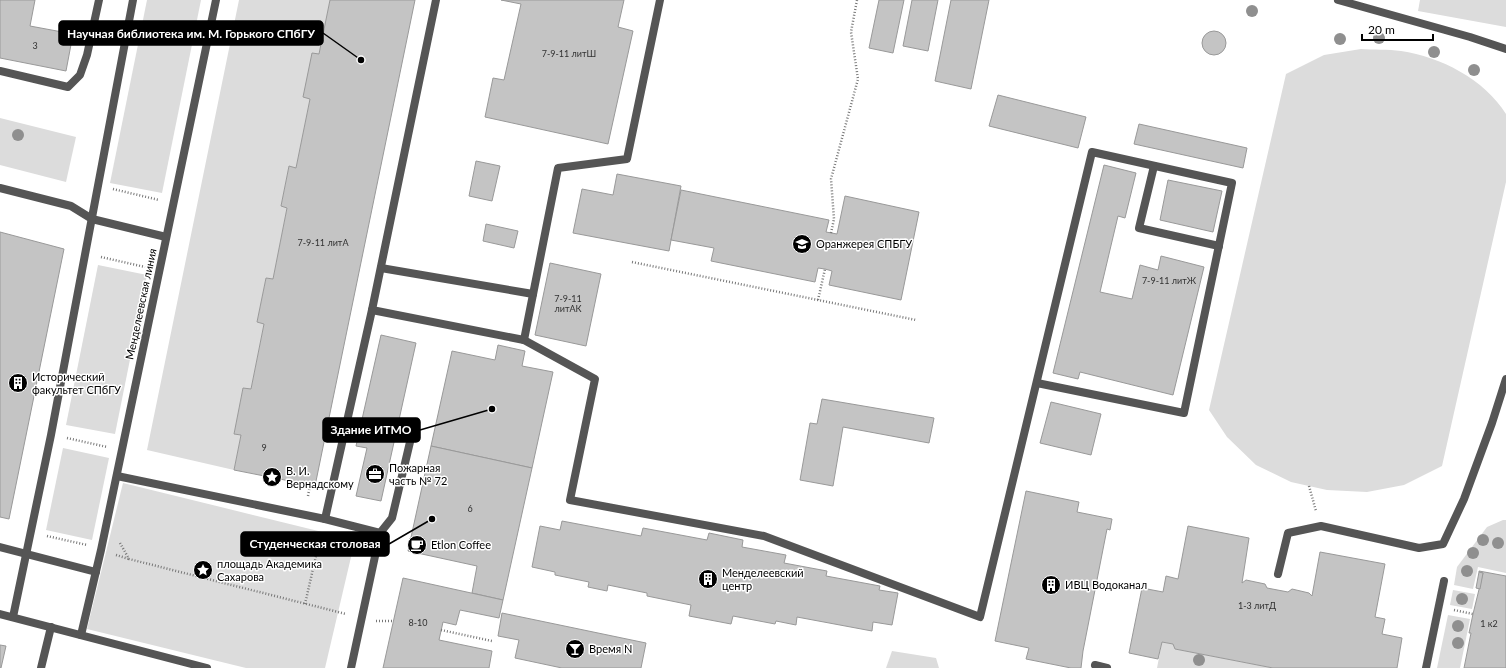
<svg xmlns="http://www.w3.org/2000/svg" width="1506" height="668" viewBox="0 0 1506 668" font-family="Lato,sans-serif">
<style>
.green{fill:#dcdcdc}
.building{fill:#c4c4c4;stroke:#999}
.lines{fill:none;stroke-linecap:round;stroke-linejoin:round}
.path{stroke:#777;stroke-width:2.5;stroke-dasharray:1 2;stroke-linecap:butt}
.lane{stroke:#555;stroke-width:8}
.street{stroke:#555;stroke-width:8}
.tree{fill:#8f8f8f}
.labels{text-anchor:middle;stroke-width:3;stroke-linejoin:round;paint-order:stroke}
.number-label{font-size:9px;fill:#313131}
.poi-label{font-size:11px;fill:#000;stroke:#fff;text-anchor:start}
.street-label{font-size:11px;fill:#000;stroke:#fff}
.leader{fill:none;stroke:#000;stroke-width:1.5}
.callout-dot{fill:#000;stroke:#fff;stroke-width:1.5}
.callout{fill:#000;stroke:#000;stroke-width:1.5}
.callout-label{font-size:12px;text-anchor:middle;font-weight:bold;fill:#fff}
</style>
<rect width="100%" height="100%" fill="#fff"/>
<g class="green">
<path d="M 147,0 L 201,0 L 162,193 L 110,183 Z"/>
<path d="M 239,0 L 330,0 L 319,54 L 303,97 L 310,99 L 296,168 L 289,166 L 281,206 L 287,208 L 273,279 L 266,278 L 257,322 L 264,324 L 251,389 L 243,389 L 234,434 L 241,435 L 234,470 L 147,450 Z"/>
<path d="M 1420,0 L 1506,0 L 1506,27 L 1418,11 Z"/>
<path d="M 1361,49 C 1374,50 1388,49 1401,51 C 1441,57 1484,79 1506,114 L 1506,182 L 1442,466 L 1404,485 L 1367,492 L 1327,490 L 1291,482 L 1256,465 L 1227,437 L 1209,410 L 1286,74 L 1324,55 Z"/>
<path d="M 0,118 L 76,137 L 66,182 L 0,165 Z"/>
<path d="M 98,265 L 147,275 L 115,434 L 66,425 Z"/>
<path d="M 63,448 L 109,458 L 92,540 L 46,530 Z"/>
<path d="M 123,483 L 355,540 L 325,668 L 246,668 L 87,629 Z"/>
<path d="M 1503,520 L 1506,520 L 1506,573 L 1478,567 L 1473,589 L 1454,585 L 1457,567 L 1487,527 Z"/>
<path d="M 1453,590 L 1475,594 L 1472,609 L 1450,605 Z"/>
<path d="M 1448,615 L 1470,619 L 1460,668 L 1437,668 Z"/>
<path d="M 1162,642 L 1173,644 L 1175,649 L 1273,668 L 1157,668 Z"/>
<path d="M 892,651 L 936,658 L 939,668 L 886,668 Z"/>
</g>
<g class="building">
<path d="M 0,0 L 35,0 L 30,26 L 73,34 L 66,71 L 0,58 Z"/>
<path d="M 330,0 L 415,0 L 315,486 L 234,470 L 241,435 L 234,434 L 243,388 L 251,389 L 264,324 L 257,322 L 266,278 L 273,279 L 287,208 L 281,206 L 289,166 L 296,168 L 310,99 L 303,97 L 312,53 L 319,54 Z"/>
<path d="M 501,0 L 624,0 L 618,27 L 633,31 L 608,144 L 485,117 L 493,78 L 504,80 L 521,4 Z"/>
<path d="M 879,0 L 904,0 L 893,53 L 869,48 Z"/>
<path d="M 912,0 L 938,0 L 928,51 L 903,46 Z"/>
<path d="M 951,0 L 989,0 L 971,89 L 935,81 Z"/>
<circle cx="1214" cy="43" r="12"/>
<path d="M 998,95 L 1086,117 L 1078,148 L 989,126 Z"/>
<path d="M 1139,124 L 1247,148 L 1243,168 L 1134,144 Z"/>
<path d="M 476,161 L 500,166 L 492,201 L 469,196 Z"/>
<path d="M 1104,165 L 1136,173 L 1125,218 L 1118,216 L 1100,292 L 1132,299 L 1140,265 L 1158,270 L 1161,256 L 1204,267 L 1173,395 L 1080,372 L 1078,379 L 1053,373 Z"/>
<path d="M 617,174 L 681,186 L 669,251 L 573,233 L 582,189 L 613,195 Z"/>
<path d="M 1168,180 L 1222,191 L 1213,232 L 1160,220 Z"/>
<path d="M 681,190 L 829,220 L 826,232 L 837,234 L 845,196 L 919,212 L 901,300 L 829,285 L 832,271 L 825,269 L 818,268 L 815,282 L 711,261 L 714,248 L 671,240 Z"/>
<path d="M 486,224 L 518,231 L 514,248 L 483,241 Z"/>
<path d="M 0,232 L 64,249 L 9,519 L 0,517 Z"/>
<path d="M 550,263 L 601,274 L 586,346 L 535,335 Z"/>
<path d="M 381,335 L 416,343 L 381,501 L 356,496 L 367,448 L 356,446 Z"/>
<path d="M 498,345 L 525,351 L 522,366 L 553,372 L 532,468 L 431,446 L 452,351 L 495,360 Z"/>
<path d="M 822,399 L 934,418 L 929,443 L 843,427 L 833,486 L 800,480 L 810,423 L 817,424 Z"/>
<path d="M 1051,402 L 1101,414 L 1091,455 L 1040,443 Z"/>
<path d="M 431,446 L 532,468 L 503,600 L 472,593 L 477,566 L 408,551 Z"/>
<path d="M 1026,491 L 1079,502 L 1077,512 L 1112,519 L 1110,530 L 1107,529 L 1083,651 L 1081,668 L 1071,668 L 1026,659 L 1029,648 L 995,641 Z"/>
<path d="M 562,521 L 641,536 L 643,528 L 707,540 L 709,533 L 743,540 L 742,547 L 786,555 L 784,563 L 827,571 L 826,576 L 880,586 L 879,590 L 898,593 L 892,625 L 873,622 L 872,631 L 797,617 L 796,625 L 776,621 L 775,624 L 733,616 L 731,624 L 689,616 L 691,605 L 647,596 L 647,593 L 608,585 L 607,591 L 588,587 L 589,582 L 555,575 L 555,572 L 532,567 L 540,526 L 560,530 Z"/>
<path d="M 1188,526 L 1249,538 L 1242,583 L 1246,580 L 1265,584 L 1267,588 L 1288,592 L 1292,589 L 1309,593 L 1312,596 L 1320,552 L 1385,564 L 1375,617 L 1385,619 L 1382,634 L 1402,638 L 1397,668 L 1273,668 L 1175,649 L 1173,644 L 1162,642 L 1158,659 L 1129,653 L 1142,588 L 1163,592 L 1166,576 L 1178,579 Z"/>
<path d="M 1479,571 L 1506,576 L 1506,668 L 1464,668 L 1471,633 L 1469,633 L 1473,614 L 1483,573 L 1479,572 Z"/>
<path d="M 1479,572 L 1483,573 L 1480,589 L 1476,588 Z"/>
<path d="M 403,578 L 503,600 L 499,618 L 460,610 L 456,625 L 443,622 L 439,640 L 492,651 L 489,668 L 383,668 Z"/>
<path d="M 502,613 L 646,643 L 641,668 L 562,668 L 515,658 L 519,640 L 498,636 Z"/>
<path d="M 0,645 L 6,646 L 1,668 L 0,668 Z"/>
</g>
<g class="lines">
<g class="path">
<path d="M 113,189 L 159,200"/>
<path d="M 831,233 L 834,219 L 831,179 L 858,79 L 851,32 L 857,0"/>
<path d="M 101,257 L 145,267"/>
<path d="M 632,262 L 916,320"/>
<path d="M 818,300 L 825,269"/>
<path d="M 67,438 L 107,447"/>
<path d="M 1309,486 L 1316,511"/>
<path d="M 308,496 L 310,485"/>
<path d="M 47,536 L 87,545"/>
<path d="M 120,543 L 129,559 L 346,614"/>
<path d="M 116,555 L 129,559"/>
<path d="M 305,604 L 321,534"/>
<path d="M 1454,610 L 1473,614"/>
<path d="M 376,621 L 394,621"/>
<path d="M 441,630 L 492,641"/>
</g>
<g class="lane">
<path d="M 1338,0 L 1470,37 L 1506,49"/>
<path d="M 0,71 L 68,87 L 80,75 L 87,55 L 99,0"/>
<path d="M 1154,166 L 1139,228 L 1219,246"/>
<path d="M 381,268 L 533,294"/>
<path d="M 372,310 L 524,340 L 595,379 L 570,500 L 764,536 L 980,617 L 1092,152 L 1232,183 L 1184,413 L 1037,383"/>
<path d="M 524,340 L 558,168 L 627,159 L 660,0"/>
<path d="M 325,519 L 372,310 L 436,0"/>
<path d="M 380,533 L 392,518 L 410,442"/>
<path d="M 1278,574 L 1288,533 L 1321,526 L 1419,548 L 1443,544 L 1464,499 L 1492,423 L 1506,379"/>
<path d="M 1095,665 L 1107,668"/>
<path d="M 41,668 L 51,627"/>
<path d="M 1426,668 L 1444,581"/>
</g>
<g class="street">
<path d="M 0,188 L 71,206 L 92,219 L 166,237"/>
<path d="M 117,476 L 325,519 L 380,533 L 351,668"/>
<path d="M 0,547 L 96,572"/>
<path d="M 0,614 L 207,668"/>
<path d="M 13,617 L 51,435 L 133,0"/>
<path d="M 81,635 L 101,550 L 216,0"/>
</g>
</g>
<g class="tree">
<circle cx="1252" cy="11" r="6"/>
<circle cx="1379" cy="38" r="6"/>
<circle cx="1340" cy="39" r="6"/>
<circle cx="1434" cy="52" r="6"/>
<circle cx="1474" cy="70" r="6"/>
<circle cx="18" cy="135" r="6"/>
<circle cx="1483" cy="540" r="6"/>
<circle cx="1498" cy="543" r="6"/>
<circle cx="1473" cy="553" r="6"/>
<circle cx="1467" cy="571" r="6"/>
<circle cx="1462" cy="599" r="6"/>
<circle cx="1458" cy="626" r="6"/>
<circle cx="1458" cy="643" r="6"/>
<circle cx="1199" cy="660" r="6"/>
</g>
<defs>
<g id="university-disc" transform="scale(1)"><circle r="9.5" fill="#000" stroke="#fff"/><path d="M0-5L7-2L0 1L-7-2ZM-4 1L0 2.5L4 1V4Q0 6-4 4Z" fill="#fff"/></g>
<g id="building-disc" transform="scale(1)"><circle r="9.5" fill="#000" stroke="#fff"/><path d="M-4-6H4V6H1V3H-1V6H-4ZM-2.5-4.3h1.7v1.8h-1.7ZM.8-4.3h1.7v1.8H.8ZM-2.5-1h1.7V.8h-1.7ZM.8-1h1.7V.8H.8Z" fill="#fff"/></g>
<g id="office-disc" transform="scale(1)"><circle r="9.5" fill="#000" stroke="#fff"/><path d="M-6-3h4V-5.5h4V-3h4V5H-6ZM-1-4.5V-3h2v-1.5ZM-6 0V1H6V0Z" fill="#fff"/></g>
<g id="sight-disc" transform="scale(1)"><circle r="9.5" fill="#000" stroke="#fff"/><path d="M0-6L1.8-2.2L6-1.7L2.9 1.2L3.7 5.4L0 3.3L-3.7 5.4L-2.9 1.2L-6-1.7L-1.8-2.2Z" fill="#fff"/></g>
<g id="cafe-disc" transform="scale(1)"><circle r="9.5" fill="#000" stroke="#fff"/><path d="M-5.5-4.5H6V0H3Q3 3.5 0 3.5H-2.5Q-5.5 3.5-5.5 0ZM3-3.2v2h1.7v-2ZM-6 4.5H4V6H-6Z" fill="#fff"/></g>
<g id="bar-disc" transform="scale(1)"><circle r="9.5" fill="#000" stroke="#fff"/><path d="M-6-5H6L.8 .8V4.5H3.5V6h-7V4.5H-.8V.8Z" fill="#fff"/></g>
</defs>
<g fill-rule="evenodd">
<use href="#university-disc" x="802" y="244"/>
<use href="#building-disc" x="18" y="383"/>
<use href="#office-disc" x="375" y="474"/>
<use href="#sight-disc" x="272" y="477"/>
<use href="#cafe-disc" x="417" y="545"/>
<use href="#sight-disc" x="203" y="570"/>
<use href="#building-disc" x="708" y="579"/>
<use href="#building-disc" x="1051" y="585"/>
<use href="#bar-disc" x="575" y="649"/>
</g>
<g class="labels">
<g class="number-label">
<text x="35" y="49">3</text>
<text x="569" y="57">7-9-11 литШ</text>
<text x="323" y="246">7-9-11 литА</text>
<text x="1169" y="284">7-9-11 литЖ</text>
<text x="568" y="302">7-9-11<tspan x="568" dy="10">литАК</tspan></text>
<text x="264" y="451">9</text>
<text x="470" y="512">6</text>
<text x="1257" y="609">1-3 литД</text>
<text x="418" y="626">8-10</text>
<text x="1489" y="627">1 к2</text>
</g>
<g class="poi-label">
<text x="816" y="248">Оранжерея СПБГУ</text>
<text x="32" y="381">Исторический<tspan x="32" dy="13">факультет СПбГУ</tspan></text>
<text x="389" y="472">Пожарная<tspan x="389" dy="13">часть № 72</tspan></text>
<text x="286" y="475">В. И.<tspan x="286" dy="13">Вернадскому</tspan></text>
<text x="431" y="549">Etlon Coffee</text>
<text x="217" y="568">площадь Академика<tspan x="217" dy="13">Сахарова</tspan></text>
<text x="722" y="577">Менделеевский<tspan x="722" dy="13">центр</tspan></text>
<text x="1065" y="589">ИВЦ Водоканал</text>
<text x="589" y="653">Время N</text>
</g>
<g class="street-label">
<text transform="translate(141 304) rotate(-78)" y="4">Менделеевская линия</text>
</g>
</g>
<path class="leader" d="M361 60L323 33M492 409L420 430M432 519L389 544"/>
<g class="callout-dot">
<circle cx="361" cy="60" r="4"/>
<circle cx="492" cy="409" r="4"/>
<circle cx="432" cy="519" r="4"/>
</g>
<g class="callout">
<rect x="59" y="21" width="264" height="24" rx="4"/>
<rect x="323" y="418" width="97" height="24" rx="4"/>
<rect x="241" y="532" width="148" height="24" rx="4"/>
</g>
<g class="callout-label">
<text x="191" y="38">Научная библиотека им. М. Горького СПбГУ</text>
<text x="371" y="434">Здание ИТМО</text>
<text x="315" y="548">Студенческая столовая</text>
</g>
<path d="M1362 34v6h71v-6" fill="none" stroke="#000000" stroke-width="2"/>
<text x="1368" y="34" font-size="12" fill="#000000" stroke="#ffffff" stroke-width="3" paint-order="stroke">20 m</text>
</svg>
